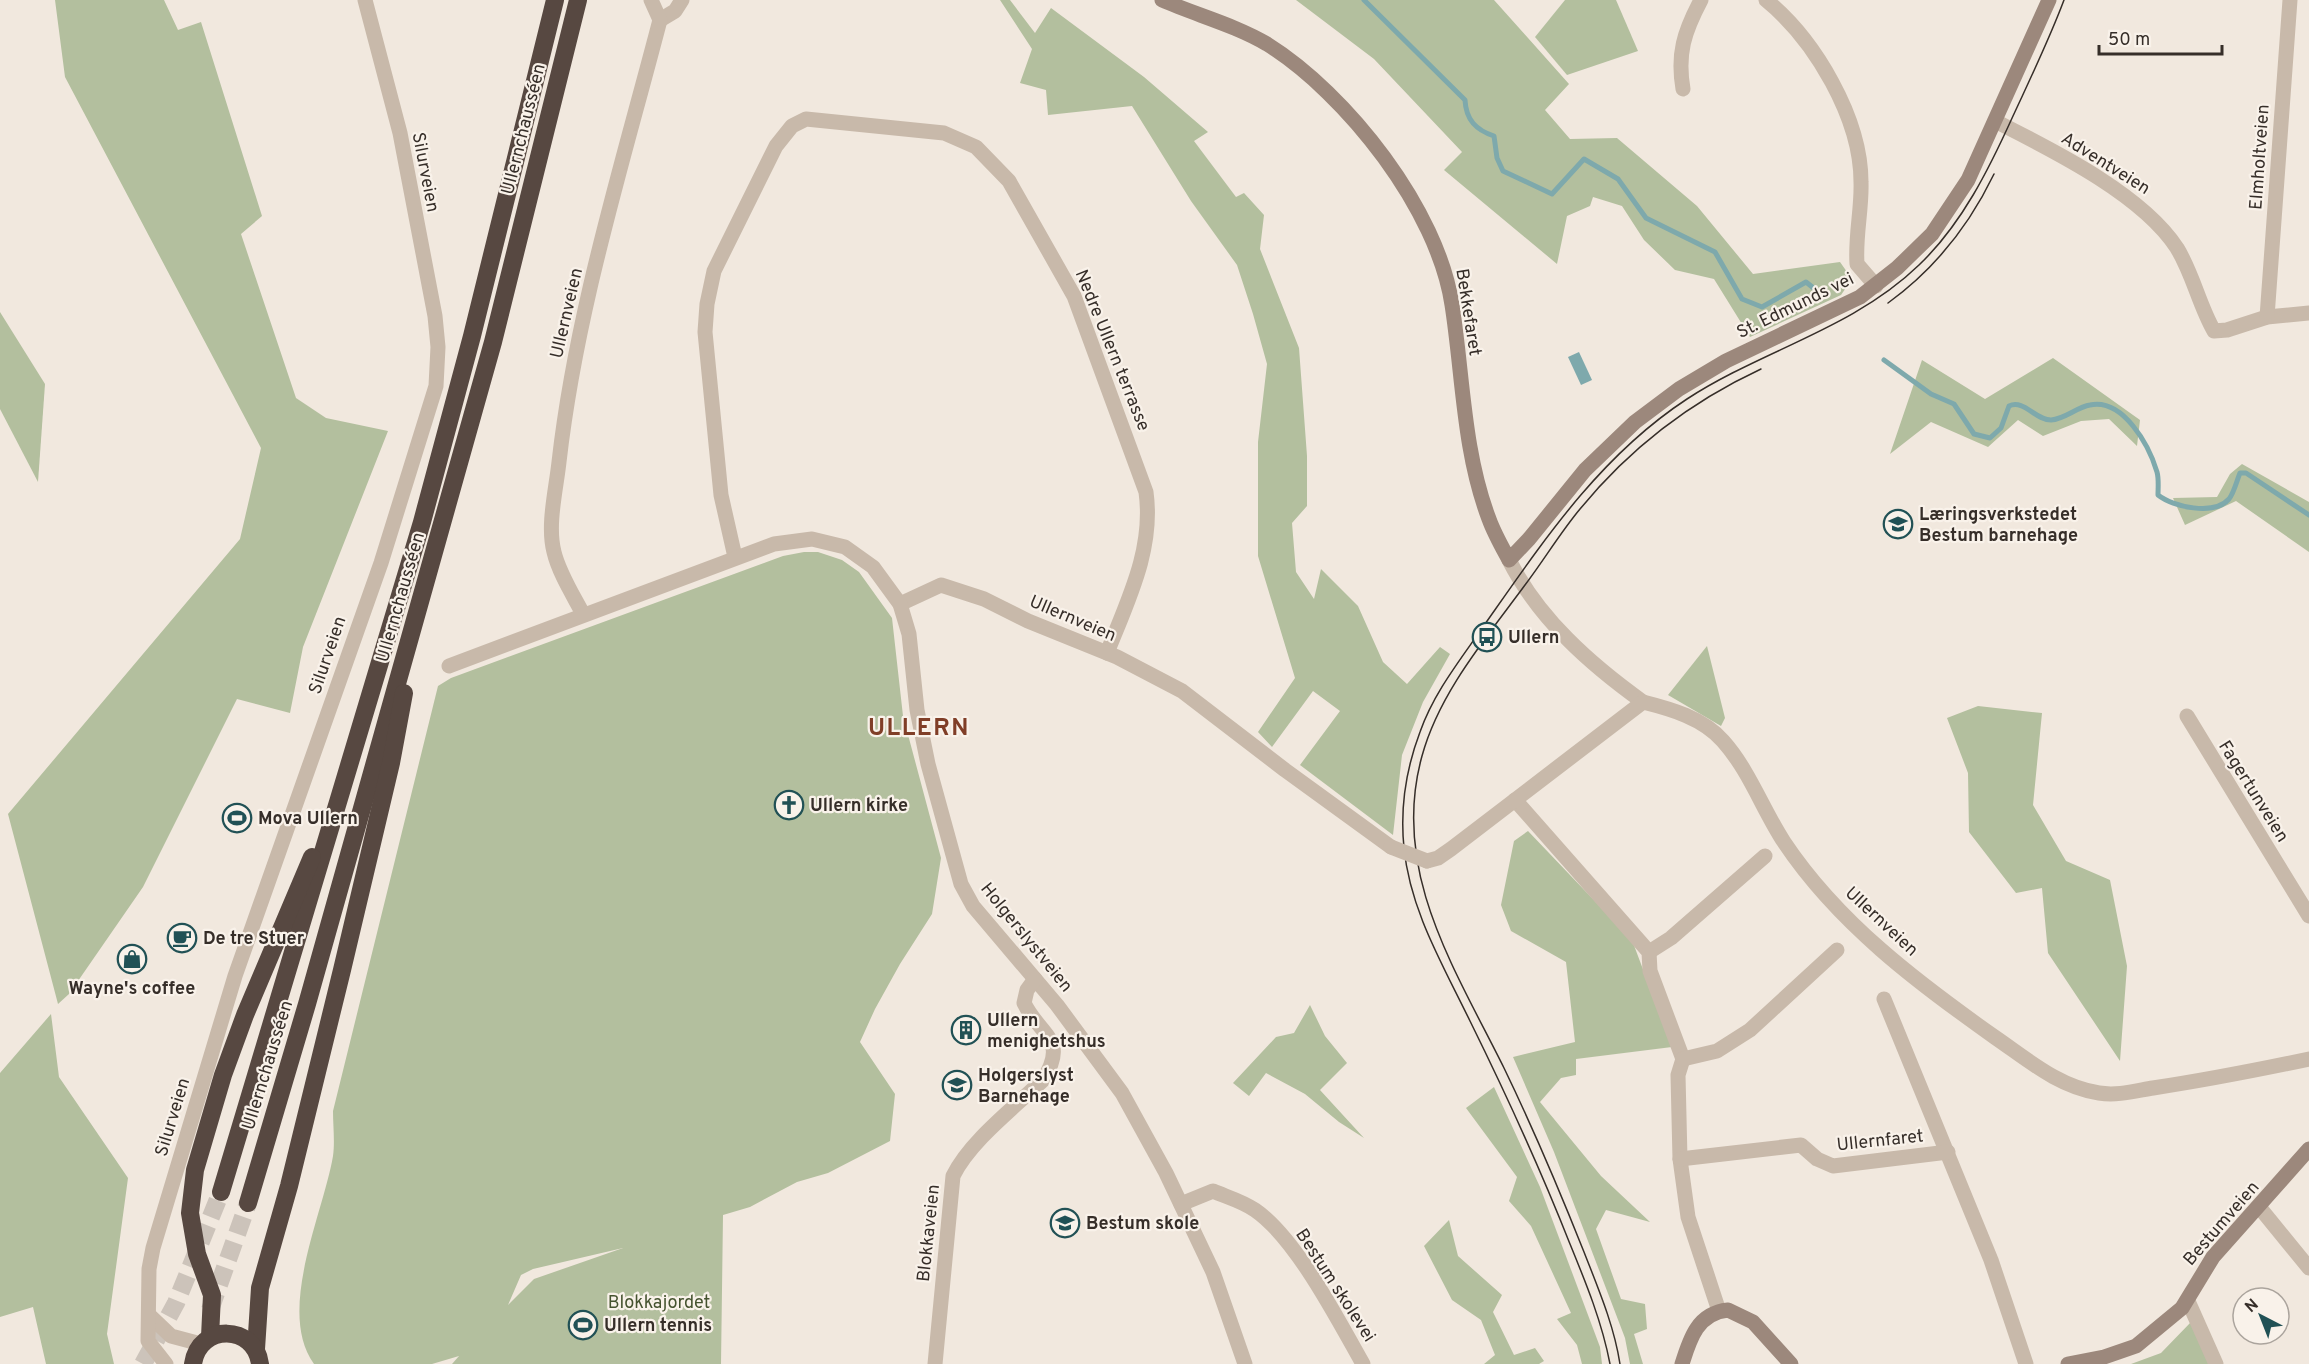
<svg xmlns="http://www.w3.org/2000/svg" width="2309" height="1364" viewBox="0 0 2309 1364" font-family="Overpass,sans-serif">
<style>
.green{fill:#b3bf9e;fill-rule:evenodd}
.water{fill:#7ea9ac}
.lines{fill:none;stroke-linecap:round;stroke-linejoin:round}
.stream{stroke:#7ea9ac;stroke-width:5}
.highway-tunnel{stroke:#ccc3ba;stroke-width:18;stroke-dasharray:18 9;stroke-linecap:butt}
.street{stroke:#c8b9aa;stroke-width:15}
.secondary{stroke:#9c887c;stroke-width:15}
.highway{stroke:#574841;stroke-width:18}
.tram{stroke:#362e29;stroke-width:1.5}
.street-bridge{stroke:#c8b9aa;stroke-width:15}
.labels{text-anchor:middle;stroke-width:4.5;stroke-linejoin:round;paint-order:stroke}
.street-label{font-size:18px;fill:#362e29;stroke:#f9f2ea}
.poi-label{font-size:18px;font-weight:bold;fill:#362e29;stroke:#f9f2ea;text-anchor:start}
.park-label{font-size:18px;fill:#45532f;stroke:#f9f2ea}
.district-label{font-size:24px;font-weight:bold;letter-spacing:1.5px;fill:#803e27;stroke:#f9f2ea}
</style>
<rect width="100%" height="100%" fill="#f1e8de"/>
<g class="green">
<path d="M 55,0 L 164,0 L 178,30 L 201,22 L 262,216 L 241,234 L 296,398 L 326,418 L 388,431 L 303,647 L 290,713 L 237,699 L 143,887 L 69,994 L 58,1004 L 8,814 L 240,539 L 261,448 L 65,77 Z"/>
<path d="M 1000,0 L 1010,0 L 1035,33 L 1051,8 L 1144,77 L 1208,132 L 1194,141 L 1236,197 L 1244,193 L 1264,215 L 1260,249 L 1299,348 L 1307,456 L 1307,506 L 1292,523 L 1296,572 L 1314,599 L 1321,569 L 1358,606 L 1383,662 L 1407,684 L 1440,647 L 1450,654 L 1423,702 L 1402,755 L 1393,835 L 1300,765 L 1340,711 L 1313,691 L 1272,747 L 1258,732 L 1295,678 L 1258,556 L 1258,442 L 1267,364 L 1253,314 L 1237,265 L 1191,201 L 1132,106 L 1048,115 L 1046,90 L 1020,83 L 1032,49 Z"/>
<path d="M 1296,0 L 1494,0 L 1569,84 L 1545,110 L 1570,139 L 1617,138 L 1697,206 L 1753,274 L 1840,262 L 1852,279 L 1841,295 L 1750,337 L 1714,279 L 1675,270 L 1644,240 L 1622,206 L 1593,197 L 1590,206 L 1567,216 L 1557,264 L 1444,170 L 1462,152 L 1374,59 Z"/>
<path d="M 1565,0 L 1616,0 L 1638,51 L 1567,75 L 1535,37 Z"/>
<path d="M 0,312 L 45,384 L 38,482 L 0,409 Z"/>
<path d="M 2053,358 L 2140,420 L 2137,446 L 2109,419 L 2081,421 L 2043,436 L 2018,420 L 1988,447 L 1931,422 L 1890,454 L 1922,360 L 1985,399 Z"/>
<path d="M 2242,464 L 2309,502 L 2309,552 L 2236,501 L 2185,525 L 2173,498 L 2217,497 L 2230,474 Z"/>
<path d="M 804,552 L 818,552 L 842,560 L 859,572 L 892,618 L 903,716 L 941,858 L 932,914 L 900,964 L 875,1009 L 860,1042 L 895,1094 L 890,1141 L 828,1173 L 797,1182 L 750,1207 L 723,1215 L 721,1364 L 452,1364 L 459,1356 L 432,1364 L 314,1364 C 276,1311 323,1215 333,1156 C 335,1142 333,1125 333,1111 L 438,686 L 451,678 L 783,556 ZM 623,1248 L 534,1279 L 508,1305 L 521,1275 L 533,1269 Z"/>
<path d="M 1707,646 L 1725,718 L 1721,726 L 1668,695 Z"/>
<path d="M 1978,706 L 2042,713 L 2033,805 L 2066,861 L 2110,880 L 2127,966 L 2120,1061 L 2048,953 L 2042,888 L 2016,893 L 1969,832 L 1968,773 L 1947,718 Z"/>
<path d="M 1528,831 L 1632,940 L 1672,1047 L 1576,1059 L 1576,1075 L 1561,1078 L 1540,1102 L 1601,1176 L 1650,1222 L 1606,1210 L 1596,1229 L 1621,1299 L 1645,1304 L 1647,1329 L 1634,1334 L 1643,1364 L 1630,1364 L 1625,1338 L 1554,1152 L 1513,1057 L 1575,1042 L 1566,962 L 1511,931 L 1501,905 L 1514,841 Z"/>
<path d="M 1310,1005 L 1325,1036 L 1347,1063 L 1320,1090 L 1364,1138 L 1339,1122 L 1305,1094 L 1266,1073 L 1249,1096 L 1233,1083 L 1276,1037 L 1294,1033 Z"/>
<path d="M 51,1014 L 59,1077 L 128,1178 L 107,1334 L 114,1364 L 46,1364 L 33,1307 L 0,1317 L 0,1073 Z"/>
<path d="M 1494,1087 L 1540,1187 L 1600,1347 L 1602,1364 L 1582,1364 L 1577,1345 L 1557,1319 L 1571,1313 L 1531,1226 L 1509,1201 L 1517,1177 L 1466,1108 Z"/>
<path d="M 1449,1220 L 1458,1256 L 1502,1295 L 1493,1312 L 1514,1355 L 1535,1348 L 1544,1361 L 1539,1364 L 1484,1364 L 1495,1355 L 1481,1320 L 1452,1300 L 1424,1246 Z"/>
<path d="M 2191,1322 L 2209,1364 L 2131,1364 L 2161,1353 Z"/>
</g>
<path class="water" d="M 1579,352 L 1592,380 L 1581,385 L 1568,357 Z"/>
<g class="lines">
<g class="stream">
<path d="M 1364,0 L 1465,100 C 1466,120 1476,130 1494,136 L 1497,158 L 1503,171 L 1552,194 L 1584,159 L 1618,179 L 1646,218 L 1715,252 L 1742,299 L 1762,307 L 1806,282 L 1821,294"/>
<path d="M 1884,360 L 1931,394 L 1954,404 L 1974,434 L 1990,438 L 2001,428 L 2009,406 C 2024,399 2035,420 2051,420 C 2065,419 2077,407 2090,405 C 2123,398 2149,445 2157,472 C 2159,479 2158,488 2158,495 C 2173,507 2214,516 2229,499 C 2234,493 2237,480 2240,473 L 2246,473 L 2309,515"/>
</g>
<g class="highway-tunnel">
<path d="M 210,1310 L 248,1203"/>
<path d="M 143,1364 L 176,1303 L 221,1192"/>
</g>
<g class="street">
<path d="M 1766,0 C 1815,40 1861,118 1861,182 C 1862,209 1855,236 1857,264 L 1876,286"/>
<path d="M 660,20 L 675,11 L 682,0"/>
<path d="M 1683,89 C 1677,54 1684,32 1701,0"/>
<path d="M 1995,121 C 2052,150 2142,194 2177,248 C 2193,274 2199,305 2214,331 L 2227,330 L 2267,317 L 2309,313"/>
<path d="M 2267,317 L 2290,0"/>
<path d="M 735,557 L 721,495 L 705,332 L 707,304 L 714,271 L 776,146 L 792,126 L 806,119 L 944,133 L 976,147 L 1009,181 L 1074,296 L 1146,492 C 1154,549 1128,600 1107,653"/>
<path d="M 1509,560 C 1539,619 1590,664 1643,702"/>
<path d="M 900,604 L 941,585 L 984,599 L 1028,621 L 1117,657 L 1182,691 L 1285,770 L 1391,847"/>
<path d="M 583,614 C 573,595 559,573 554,552 C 547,525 556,490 559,462 C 576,312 622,166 660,20 L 651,0"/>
<path d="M 449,666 L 774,544 L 812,539 L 845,547 L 873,567 L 900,604 L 909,634 L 917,710 L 928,764 L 961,884 L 973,906 L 1057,1005 L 1122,1093 L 1166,1173 L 1213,1272 L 1245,1364"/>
<path d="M 2187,716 L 2309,916"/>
<path d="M 1515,800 L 1649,952 L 1650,971 L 1683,1059"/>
<path d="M 1427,861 L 1438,858 L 1451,849 L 1643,702 C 1671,709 1703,718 1723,741 C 1749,770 1763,810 1784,842 C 1838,923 1918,983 1996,1038 C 2028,1060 2059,1087 2099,1093 C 2117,1096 2135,1091 2153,1088 C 2205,1080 2257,1070 2309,1059"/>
<path d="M 1649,952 L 1671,938 L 1765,856"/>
<path d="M 1884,999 L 1991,1260 L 2026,1364"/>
<path d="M 1683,1059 L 1678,1075 L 1680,1159 L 1688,1217 L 1719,1311"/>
<path d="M 1683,1059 L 1717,1051 L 1750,1030 L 1837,950"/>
<path d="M 1680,1159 L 1801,1145 L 1817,1159 L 1833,1166 L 1948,1152"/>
<path d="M 1181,1204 L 1213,1191 C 1227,1197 1242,1201 1255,1210 C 1296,1238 1338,1320 1363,1364"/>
<path d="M 2260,1208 L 2309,1268"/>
<path d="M 2188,1301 L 2216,1364"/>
<path d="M 149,1315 L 171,1336 L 201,1344"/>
<path d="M 166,1364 L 148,1341 L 149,1269 L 153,1248 L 235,976 L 381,563 L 436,386 L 438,347 L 435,316 L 400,133 L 365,0"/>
<path d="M 935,1364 L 953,1176 C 970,1141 1015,1107 1043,1080 C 1069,1039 1040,1036 1024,1003 L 1027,990 L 1035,979"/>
</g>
<g class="secondary">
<path d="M 1162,0 C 1196,15 1235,25 1267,44 C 1347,94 1438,210 1452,305 C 1463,375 1463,451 1489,519 C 1494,533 1502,547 1509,560 L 1529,539 L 1585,470 L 1635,422 L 1679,389 L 1726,361 L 1860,297 L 1897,268 L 1932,234 L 1968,180 L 2049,0"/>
<path d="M 1682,1364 C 1690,1338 1698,1313 1728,1310 L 1753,1322 L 1791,1364"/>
<path d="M 2068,1364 L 2104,1357 L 2136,1346 L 2182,1308 L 2213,1257 L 2309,1149"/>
</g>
<g class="highway">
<path d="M 221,1192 L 422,522 L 472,336 L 555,0"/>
<path d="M 248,1203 L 307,1004 L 493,342 L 578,0"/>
<path d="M 210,1337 L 212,1295 L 197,1254 L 190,1213 L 195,1170 L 223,1075 L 245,1015 L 312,857"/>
<path d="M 256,1349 L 260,1288 L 289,1186 L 342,970 L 391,763 L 404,693"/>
<path d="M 193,1364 C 199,1323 255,1324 260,1364"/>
</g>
<g class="tram">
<path d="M 1888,303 C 1935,269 1969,226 1994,174"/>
<path d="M 1610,1364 C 1602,1322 1586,1283 1570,1244 C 1540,1168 1506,1094 1470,1021 C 1443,965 1410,910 1404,848 C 1400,809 1406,769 1420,732 C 1434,692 1461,659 1485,624 C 1544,540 1600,456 1687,399 C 1762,350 1853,329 1919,265 C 1962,224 1989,169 2013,116 C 2031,77 2049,40 2064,0"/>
<path d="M 1620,1364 C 1614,1325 1598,1288 1584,1252 C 1559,1189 1533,1128 1504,1068 C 1455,969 1390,871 1422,756 C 1439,693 1486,638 1525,585 C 1544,560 1560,533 1580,509 C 1630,448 1690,402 1761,369"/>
</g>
<path class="street-bridge" d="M 1391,847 L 1427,861"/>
</g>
<defs>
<g id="school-ring" transform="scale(1.5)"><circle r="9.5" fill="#f9f2ea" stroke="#215155" stroke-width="1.5"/><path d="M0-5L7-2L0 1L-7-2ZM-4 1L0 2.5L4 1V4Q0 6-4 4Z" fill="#215155"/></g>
<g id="bus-ring" transform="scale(1.5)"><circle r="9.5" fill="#f9f2ea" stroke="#215155" stroke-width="1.5"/><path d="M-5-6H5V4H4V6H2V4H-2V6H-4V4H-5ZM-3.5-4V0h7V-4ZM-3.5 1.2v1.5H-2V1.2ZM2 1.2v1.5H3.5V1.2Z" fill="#215155"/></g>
<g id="church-ring" transform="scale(1.5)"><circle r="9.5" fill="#f9f2ea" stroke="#215155" stroke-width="1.5"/><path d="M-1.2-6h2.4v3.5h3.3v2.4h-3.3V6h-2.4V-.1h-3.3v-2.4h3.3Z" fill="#215155"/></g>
<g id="stadium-ring" transform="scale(1.5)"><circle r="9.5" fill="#f9f2ea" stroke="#215155" stroke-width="1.5"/><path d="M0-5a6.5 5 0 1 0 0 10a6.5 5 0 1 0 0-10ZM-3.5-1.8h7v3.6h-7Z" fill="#215155"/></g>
<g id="cafe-ring" transform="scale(1.5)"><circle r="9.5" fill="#f9f2ea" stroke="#215155" stroke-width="1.5"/><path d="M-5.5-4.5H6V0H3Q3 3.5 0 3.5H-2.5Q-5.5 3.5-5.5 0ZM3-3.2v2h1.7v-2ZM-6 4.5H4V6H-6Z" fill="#215155"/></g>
<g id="shop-ring" transform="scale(1.5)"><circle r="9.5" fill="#f9f2ea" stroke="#215155" stroke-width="1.5"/><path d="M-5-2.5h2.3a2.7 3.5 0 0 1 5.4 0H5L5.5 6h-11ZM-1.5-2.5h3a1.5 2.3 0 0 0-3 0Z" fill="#215155"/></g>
<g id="building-ring" transform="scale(1.5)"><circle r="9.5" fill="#f9f2ea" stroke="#215155" stroke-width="1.5"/><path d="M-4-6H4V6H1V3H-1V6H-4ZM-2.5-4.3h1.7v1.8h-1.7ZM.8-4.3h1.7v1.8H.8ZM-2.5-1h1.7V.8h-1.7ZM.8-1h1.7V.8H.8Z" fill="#215155"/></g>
</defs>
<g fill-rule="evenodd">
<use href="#school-ring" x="1898" y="524"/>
<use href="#bus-ring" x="1487" y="637"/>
<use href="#church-ring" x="789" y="805"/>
<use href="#stadium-ring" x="237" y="818"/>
<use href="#cafe-ring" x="182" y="938"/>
<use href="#shop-ring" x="132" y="959"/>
<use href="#building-ring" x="966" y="1030"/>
<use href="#school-ring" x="957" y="1085"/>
<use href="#school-ring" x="1065" y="1223"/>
<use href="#stadium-ring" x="583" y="1325"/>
</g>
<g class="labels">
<g class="street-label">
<text transform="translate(523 129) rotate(-76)" y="6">Ullernchausséen</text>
<text transform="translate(2259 157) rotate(-86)" y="6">Elmholtveien</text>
<text transform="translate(2106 163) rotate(32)" y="6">Adventveien</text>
<text transform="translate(426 172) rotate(79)" y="6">Silurveien</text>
<text transform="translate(1795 305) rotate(-26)" y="6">St. Edmunds vei</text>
<text transform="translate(1469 312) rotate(81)" y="6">Bekkefaret</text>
<text transform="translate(566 313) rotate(-77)" y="6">Ullernveien</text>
<text transform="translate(1113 350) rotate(68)" y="6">Nedre Ullern terrasse</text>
<text transform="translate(400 597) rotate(-74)" y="6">Ullernchausséen</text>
<text transform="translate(1073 618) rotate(23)" y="6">Ullernveien</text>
<text transform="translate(327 655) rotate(-71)" y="6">Silurveien</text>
<text transform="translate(2254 791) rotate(58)" y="6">Fagertunveien</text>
<text transform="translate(1882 921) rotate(43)" y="6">Ullernveien</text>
<text transform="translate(1027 937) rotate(51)" y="6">Holgerslystveien</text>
<text transform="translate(267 1065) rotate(-73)" y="6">Ullernchausséen</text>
<text transform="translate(172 1117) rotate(-73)" y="6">Silurveien</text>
<text transform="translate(1880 1140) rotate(-6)" y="6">Ullernfaret</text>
<text transform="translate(2221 1223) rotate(-49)" y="6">Bestumveien</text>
<text transform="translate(928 1233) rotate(-84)" y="6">Blokkaveien</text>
<text transform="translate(1336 1285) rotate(57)" y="6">Bestum skolevei</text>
</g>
<g class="poi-label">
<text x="1919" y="520">Læringsverkstedet<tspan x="1919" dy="21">Bestum barnehage</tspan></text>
<text x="1508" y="643">Ullern</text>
<text x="810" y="811">Ullern kirke</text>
<text x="258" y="824">Mova Ullern</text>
<text x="203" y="944">De tre Stuer</text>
<text x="132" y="994" text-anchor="middle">Wayne's coffee</text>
<text x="987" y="1026">Ullern<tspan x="987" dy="21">menighetshus</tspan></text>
<text x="978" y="1081">Holgerslyst<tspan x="978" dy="21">Barnehage</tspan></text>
<text x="1086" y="1229">Bestum skole</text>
<text x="604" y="1331">Ullern tennis</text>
</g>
<g class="park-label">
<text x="659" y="1308">Blokkajordet</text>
</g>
<g class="district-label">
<text x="919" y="735">ULLERN</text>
</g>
</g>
<g transform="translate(2261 1316) rotate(318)"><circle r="28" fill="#f9f2ea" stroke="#aba49d" stroke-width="1.5"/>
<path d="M0-4.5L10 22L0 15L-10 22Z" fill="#215155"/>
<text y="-9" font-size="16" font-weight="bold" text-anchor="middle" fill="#362e29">N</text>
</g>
<path d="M2099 45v9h123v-9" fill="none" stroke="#362e29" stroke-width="3"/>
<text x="2108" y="45" font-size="18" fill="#362e29" stroke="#f9f2ea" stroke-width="4.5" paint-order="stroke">50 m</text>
</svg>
